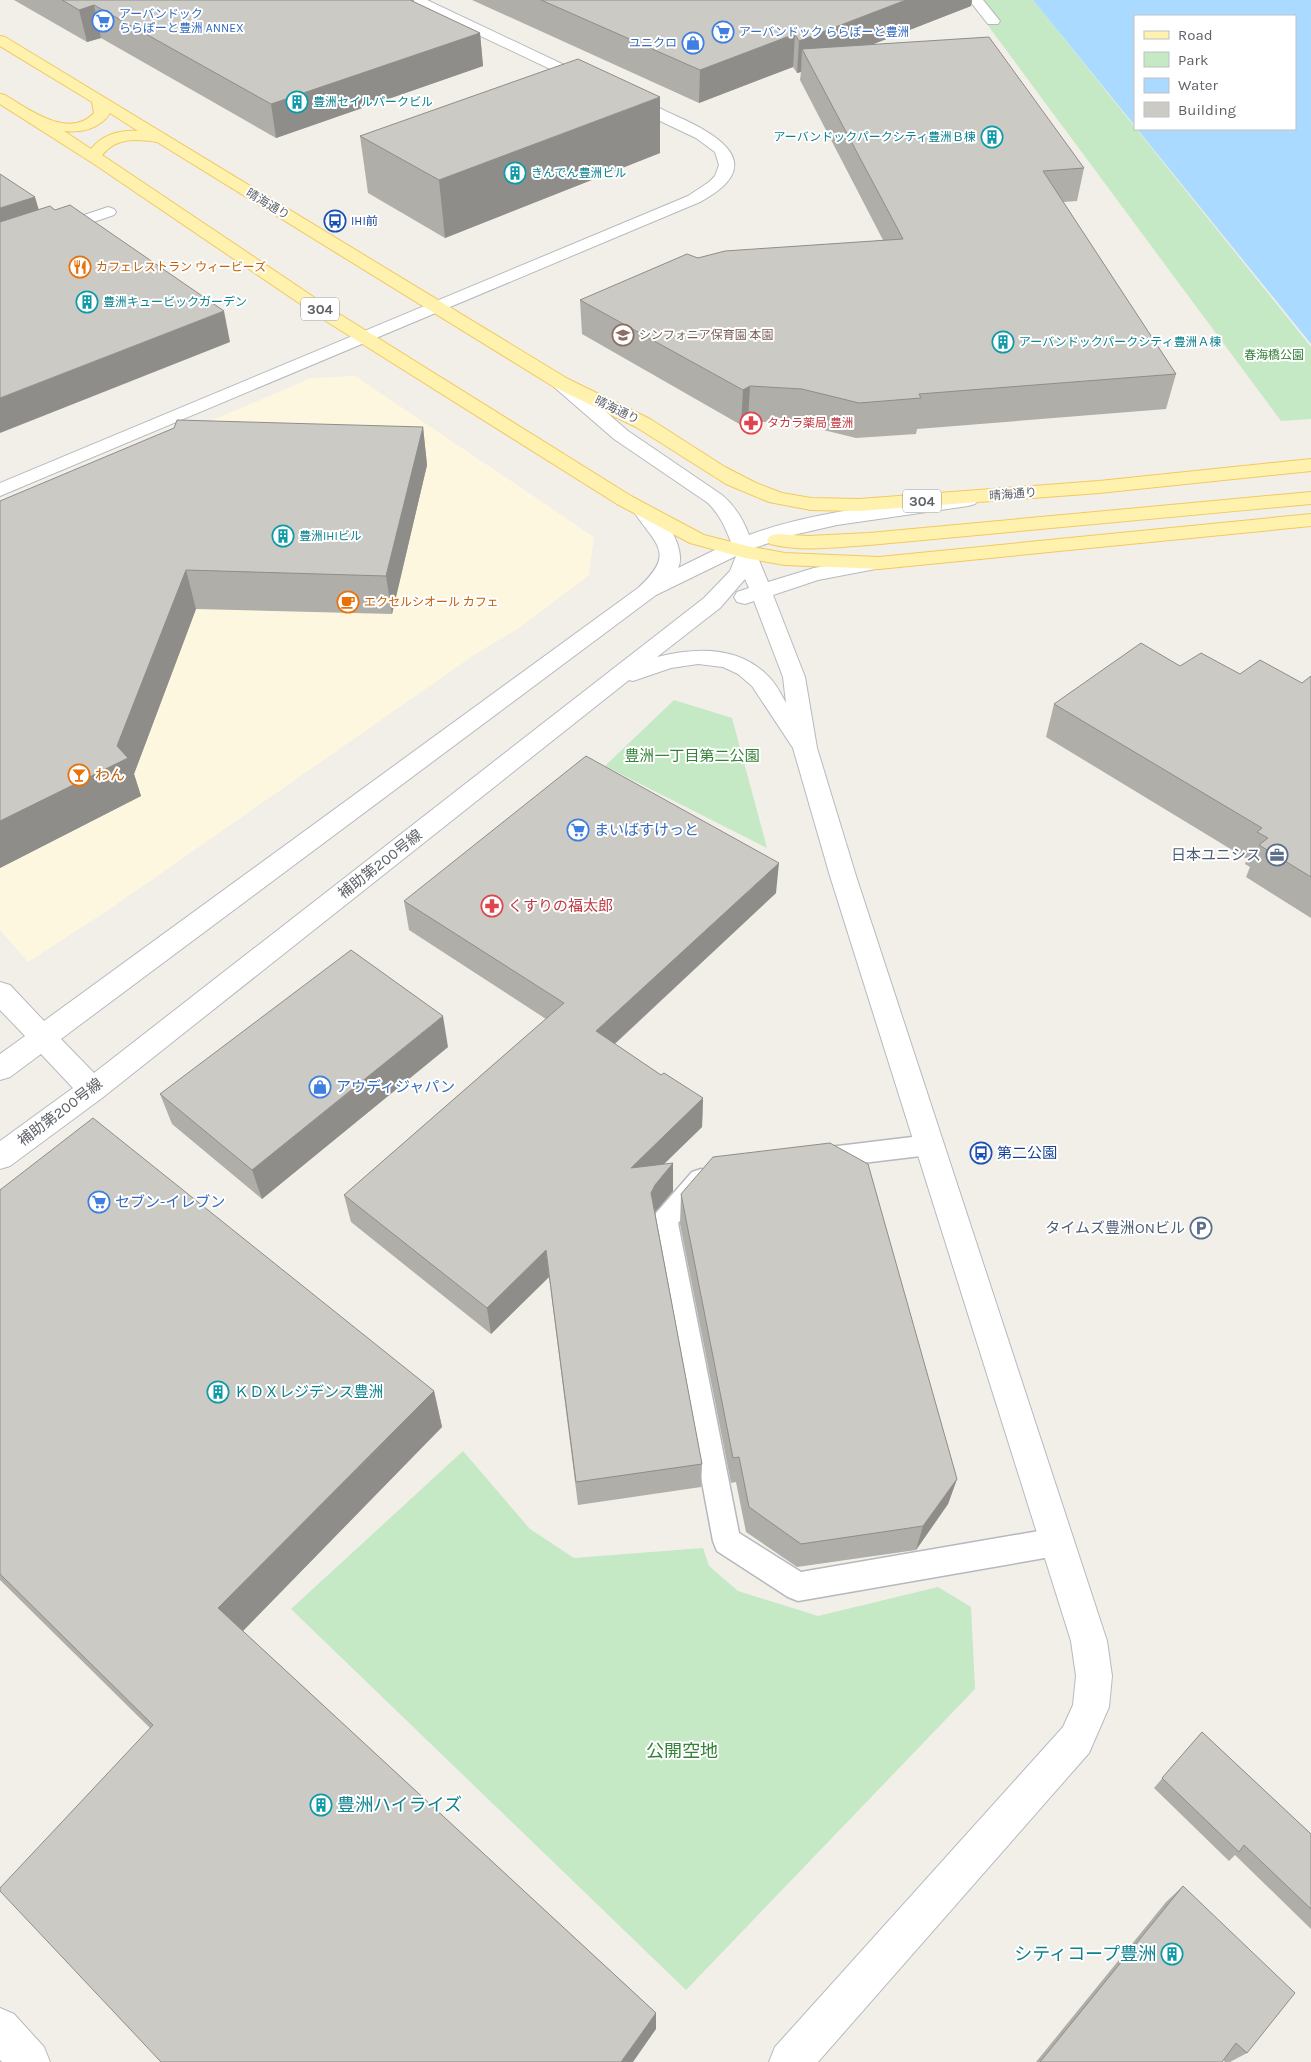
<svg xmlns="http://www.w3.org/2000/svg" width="1311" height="2062" viewBox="0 0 1311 2062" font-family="Karla,'Noto Sans JP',sans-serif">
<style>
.commercial{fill:#fef7e0}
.green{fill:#c5e8c5}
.water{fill:#aadaff}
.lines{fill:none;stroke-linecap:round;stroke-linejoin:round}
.lane-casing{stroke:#b5b8bc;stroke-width:3}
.street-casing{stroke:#b5b8bc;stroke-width:2}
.secondary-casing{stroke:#b6babf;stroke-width:2}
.primary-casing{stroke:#f2c960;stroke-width:2}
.lane{fill:#fff;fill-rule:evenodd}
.street{fill:#fff;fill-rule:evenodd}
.secondary{fill:#fff;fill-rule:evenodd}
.primary{fill:#fff2af;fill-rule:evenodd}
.wall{fill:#afaea9}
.shaded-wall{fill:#8f8d8a}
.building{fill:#cccac5;stroke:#8f8d8a}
.labels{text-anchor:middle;stroke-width:4;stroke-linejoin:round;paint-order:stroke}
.far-shop-label{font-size:12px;fill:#366cbe;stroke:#fff;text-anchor:start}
.far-culture-label{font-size:12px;fill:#0d838f;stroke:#fff;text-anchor:start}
.far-street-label{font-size:12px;fill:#5f6368;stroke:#fff}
.far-transit-label{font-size:12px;fill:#164399;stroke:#fff;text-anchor:start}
.far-food-label{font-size:12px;fill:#c56008;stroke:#fff;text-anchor:start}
.far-education-label{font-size:12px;fill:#785e54;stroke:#fff;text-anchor:start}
.far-park-label{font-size:12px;fill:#348238;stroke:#fff}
.far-health-label{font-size:12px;fill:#be3a42;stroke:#fff;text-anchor:start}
.shield{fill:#fff;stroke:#8f9295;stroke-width:1}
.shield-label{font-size:14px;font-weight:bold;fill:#5f6368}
.park-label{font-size:15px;fill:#348238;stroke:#fff}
.food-label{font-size:15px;fill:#c56008;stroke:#fff;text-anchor:start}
.shop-label{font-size:15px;fill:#366cbe;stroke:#fff;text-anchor:start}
.service-label{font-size:15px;fill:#4e5e75;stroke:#fff;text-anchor:end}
.street-label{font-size:15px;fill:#5f6368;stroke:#fff}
.health-label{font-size:15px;fill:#be3a42;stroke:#fff;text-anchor:start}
.transit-label{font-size:15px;fill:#164399;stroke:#fff;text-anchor:start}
.culture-label{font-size:15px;fill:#0d838f;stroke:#fff;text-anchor:start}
.near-park-label{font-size:18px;fill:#348238;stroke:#fff}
.near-culture-label{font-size:18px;fill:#0d838f;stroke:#fff;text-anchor:start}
</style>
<rect width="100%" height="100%" fill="#f1efe8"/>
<path class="commercial" d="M 355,376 L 594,537 L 589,575 L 519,628 L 477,653 L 107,911 L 28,962 L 0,930 L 0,511 L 311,378 Z"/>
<g class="green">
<path d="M 969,0 L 1033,0 L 1311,347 L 1311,419 L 1281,421 Z"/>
<path d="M 674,700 L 732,718 L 767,848 L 605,766 Z"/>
<path d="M 463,1451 L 530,1529 L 574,1558 L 703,1548 L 709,1566 L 738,1591 L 818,1616 L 938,1587 L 971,1607 L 975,1689 L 686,1990 L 291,1609 Z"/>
</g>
<path class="water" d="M 1033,0 L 1311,0 L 1311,344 L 1137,129 L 1295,129 L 1295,16 L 1135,16 L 1135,126 Z"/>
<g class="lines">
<g class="lane-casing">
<g id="lane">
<path d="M 929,1135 L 937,1138 L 941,1145 L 937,1152 L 929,1155 L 821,1168 L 813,1165 L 809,1158 L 813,1151 L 821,1148 Z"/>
<path d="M 701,1169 L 710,1172 L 713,1179 L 710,1186 L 678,1223 L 739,1533 L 801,1572 L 1056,1528 L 1066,1532 L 1070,1542 L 1066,1552 L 1056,1556 L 798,1601 L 788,1597 L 717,1551 L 713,1541 L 653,1220 L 656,1213 L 692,1172 Z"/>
</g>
</g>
<g class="street-casing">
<g id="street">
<path d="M 969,0 L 983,0 L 1000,21 L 998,24 L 988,24 Z"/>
<path d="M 108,207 L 114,209 L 116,212 L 114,215 L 0,254 L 0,243 Z"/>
</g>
</g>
<g class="secondary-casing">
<g id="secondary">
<path d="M 409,0 L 427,0 L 596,80 L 598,83 L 596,86 L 586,86 L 411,3 Z"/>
<path d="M 627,96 C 643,99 659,108 674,115 C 720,135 769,165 700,202 L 0,496 L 0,483 L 688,196 L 709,182 L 715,176 L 719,165 L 715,152 L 696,138 L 622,103 L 620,100 L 622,97 Z"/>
<path d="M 561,377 L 568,379 L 628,431 L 722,495 C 735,506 743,519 749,535 C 819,509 896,505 968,494 L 975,496 L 978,500 L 975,504 L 968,506 L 837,525 L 793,535 L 754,548 L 768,582 L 814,568 L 879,557 L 886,559 L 890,563 L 886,567 L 818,580 L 773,595 L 805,677 L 817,748 L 856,876 L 1107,1641 L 1112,1676 L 1109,1707 L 1089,1753 L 818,2062 L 769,2062 L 775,2047 L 1063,1727 L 1073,1705 L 1076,1676 L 1071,1641 L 830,876 L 793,748 L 752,686 L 738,674 L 723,667 L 698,664 L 671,668 L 633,681 L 629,680 L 102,1098 L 10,1166 L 0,1169 L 0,1141 L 73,1088 L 41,1054 L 10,1077 L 0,1080 L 0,1054 L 25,1036 L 0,1010 L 0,982 L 10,985 L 44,1021 L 638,588 C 676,553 657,546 634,512 L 637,508 C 641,507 644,505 649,507 C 665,513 687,551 678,568 L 731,542 C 725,527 720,515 708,503 L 614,439 L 554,387 L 552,383 L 554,379 ZM 736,556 L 730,571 L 704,598 L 94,1073 L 61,1039 L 656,595 ZM 745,579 L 749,588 L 737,592 L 734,597 L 737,602 L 745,604 L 754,601 L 783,677 L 786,703 C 781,694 776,684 769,677 C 740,646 696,647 657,657 L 720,608 Z"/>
<path d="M 0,2008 L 14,2014 L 44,2047 L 50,2062 L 2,2062 L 0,2060 Z"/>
</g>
</g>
<g class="primary-casing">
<g id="primary">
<path d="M 0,36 L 5,37 L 568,379 L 650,419 L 725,467 L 756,483 L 782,493 L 811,498 L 859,499 L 1099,481 L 1311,459 L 1311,471 L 1099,493 L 859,511 L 811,510 L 769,502 L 726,484 L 636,427 L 554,387 L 157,142 C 136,139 117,137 102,155 L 333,310 L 631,496 L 704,535 L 747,546 L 785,553 L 879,557 L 1311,514 L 1311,526 L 879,569 L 785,565 L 745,558 L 690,543 L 617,504 L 321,318 L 94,164 L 0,104 L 0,94 L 5,95 C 28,109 69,140 94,113 L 92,102 L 0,46 ZM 110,113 L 138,131 C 120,130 103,134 91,149 L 64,131 C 81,133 100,129 110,113 Z"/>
<path d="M 1311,492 L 1311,504 L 869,545 C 837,547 801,552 770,544 L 767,540 L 770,536 L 777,534 L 808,536 L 869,533 Z"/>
</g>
</g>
<use href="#lane" class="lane"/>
<use href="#street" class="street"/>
<use href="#secondary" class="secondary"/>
<use href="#primary" class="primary"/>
</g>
<g class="wall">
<path d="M 14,0 L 414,0 L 414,2 L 480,33 L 483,66 L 276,138 L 101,38 L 87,42 Z"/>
<path d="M 472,0 L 972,0 L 971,6 L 871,45 L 1084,168 L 1077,201 L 1063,202 L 1176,374 L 1166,409 L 917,429 L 916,434 L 856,438 L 799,424 L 748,421 L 741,425 L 582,334 L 580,300 L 698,258 L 883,240 L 800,80 L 801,72 L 797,73 L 793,67 L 699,103 Z"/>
<path d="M 360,136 L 660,153 L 445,238 L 368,193 Z"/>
<path d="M 423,427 L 427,465 L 392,614 L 196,609 L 134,774 L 141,796 L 0,868 L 0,501 Z"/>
<path d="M 1180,666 L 1302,683 L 1311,676 L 1311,918 L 1246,877 L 1250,867 L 1245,864 L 1247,859 L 1046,737 L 1054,704 Z"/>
<path d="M 776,893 L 615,1044 L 661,1075 L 703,1098 L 702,1127 L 663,1165 L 673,1191 L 655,1212 L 702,1464 L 701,1487 L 578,1505 L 549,1277 L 491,1334 L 351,1222 L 344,1195 L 546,1019 L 409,930 L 404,901 Z"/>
<path d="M 448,1047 L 262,1199 L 172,1124 L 160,1094 Z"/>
<path d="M 0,1190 L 434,1391 L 442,1427 L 243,1631 L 656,2013 L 656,2029 L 150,1728 L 0,1580 Z"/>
<path d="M 681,1194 L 957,1479 L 948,1504 L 916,1550 L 797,1567 L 746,1532 L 736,1482 L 731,1483 L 680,1224 Z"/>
<path d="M 1202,1732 L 1311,1834 L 1311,1929 L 1235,1855 L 1229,1861 L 1154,1788 Z"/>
<path d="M 1183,1886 L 1247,2053 L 1230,2062 L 1225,2062 L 1223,2060 L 1222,2062 L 1036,2062 L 1166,1902 Z"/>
</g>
<g class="shaded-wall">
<path d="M 906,0 L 972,0 L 971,6 L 812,68 L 802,49 L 801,72 L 797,73 L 799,41 Z"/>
<path d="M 94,5 L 101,38 L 87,42 L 79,10 Z"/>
<path d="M 480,33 L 483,66 L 276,138 L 271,104 Z"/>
<path d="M 795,34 L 793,67 L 699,103 L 700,70 Z"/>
<path d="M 660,97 L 660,153 L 445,238 L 439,180 Z"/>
<path d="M 35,197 L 44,227 L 0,241 L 0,208 Z"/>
<path d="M 224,311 L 230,342 L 0,433 L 0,398 Z"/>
<path d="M 750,386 L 748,421 L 741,425 L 743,390 Z"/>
<path d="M 423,427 L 427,465 L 392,614 L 386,576 Z"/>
<path d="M 186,570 L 196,609 L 134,774 L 141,796 L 0,868 L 0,821 Z"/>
<path d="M 779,863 L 776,893 L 597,1060 L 596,1031 Z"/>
<path d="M 443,1016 L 448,1047 L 262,1199 L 252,1170 Z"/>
<path d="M 703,1098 L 702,1127 L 631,1196 L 631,1168 Z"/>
<path d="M 673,1163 L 673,1191 L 655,1212 L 651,1193 L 655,1185 Z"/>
<path d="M 546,1250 L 549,1277 L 491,1334 L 487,1308 Z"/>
<path d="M 434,1391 L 442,1427 L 236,1638 L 218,1608 Z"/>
<path d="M 957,1479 L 948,1504 L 916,1550 L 923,1526 Z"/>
<path d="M 656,2013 L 656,2029 L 633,2062 L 621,2062 Z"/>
</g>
<g class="building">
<path d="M 62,0 L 410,0 L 480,33 L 271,104 L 94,5 L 79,10 Z"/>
<path d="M 541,0 L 906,0 L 799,41 L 795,34 L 700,70 Z"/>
<path d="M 989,37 L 1084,168 L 1043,171 L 1176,374 L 919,394 L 921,398 L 859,403 L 802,389 L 750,386 L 743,390 L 580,300 L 687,254 L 698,258 L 725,251 L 903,239 L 802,49 Z"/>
<path d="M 578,59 L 660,97 L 439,180 L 360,136 Z"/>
<path d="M 0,174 L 35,197 L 0,208 Z"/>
<path d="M 70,205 L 224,311 L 0,398 L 0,222 L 50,206 L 55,210 Z"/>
<path d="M 177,420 L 423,427 L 386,576 L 186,570 L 117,746 L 128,758 L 0,821 L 0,501 L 174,428 Z"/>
<path d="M 1141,643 L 1180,666 L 1201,653 L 1240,674 L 1260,660 L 1302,683 L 1311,676 L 1311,877 L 1259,845 L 1268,838 L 1257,832 L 1262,828 L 1054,704 Z"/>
<path d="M 586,756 L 779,863 L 596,1031 L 661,1075 L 664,1073 L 703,1098 L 631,1168 L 673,1163 L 655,1185 L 651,1193 L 702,1464 L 576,1482 L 546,1250 L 487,1308 L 344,1195 L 564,1003 L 404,901 Z"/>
<path d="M 351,950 L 443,1016 L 252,1170 L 160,1094 Z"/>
<path d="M 93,1118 L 434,1391 L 218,1608 L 656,2013 L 621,2062 L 161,2062 L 0,1891 L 0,1888 L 153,1725 L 0,1574 L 0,1190 Z"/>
<path d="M 830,1143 L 868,1164 L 957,1479 L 923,1526 L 801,1544 L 749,1507 L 739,1457 L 733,1458 L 681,1194 L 713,1157 Z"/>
<path d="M 1202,1732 L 1311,1834 L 1311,1909 L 1244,1845 L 1239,1852 L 1162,1778 Z"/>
<path d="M 1183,1886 L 1295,1993 L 1247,2053 L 1236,2043 L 1222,2062 L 1040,2062 Z"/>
</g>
<defs>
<g id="supermarket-ring" transform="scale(1.125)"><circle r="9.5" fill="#fff" stroke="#3f7fe0" stroke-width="1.5"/><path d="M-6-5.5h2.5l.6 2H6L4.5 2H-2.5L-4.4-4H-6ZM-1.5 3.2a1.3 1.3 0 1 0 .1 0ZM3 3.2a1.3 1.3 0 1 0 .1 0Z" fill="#3f7fe0"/></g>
<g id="shop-ring" transform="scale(1.125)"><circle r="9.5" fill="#fff" stroke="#3f7fe0" stroke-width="1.5"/><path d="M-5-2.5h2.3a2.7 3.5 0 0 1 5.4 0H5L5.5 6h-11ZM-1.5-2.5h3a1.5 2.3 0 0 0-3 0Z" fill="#3f7fe0"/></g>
<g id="building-ring" transform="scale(1.125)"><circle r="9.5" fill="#fff" stroke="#0f9aa8" stroke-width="1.5"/><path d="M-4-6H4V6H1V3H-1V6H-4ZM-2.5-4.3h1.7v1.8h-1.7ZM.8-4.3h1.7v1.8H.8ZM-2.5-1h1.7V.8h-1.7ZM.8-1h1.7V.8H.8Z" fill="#0f9aa8"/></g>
<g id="bus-ring" transform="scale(1.125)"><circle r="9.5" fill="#fff" stroke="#1a4fb4" stroke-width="1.5"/><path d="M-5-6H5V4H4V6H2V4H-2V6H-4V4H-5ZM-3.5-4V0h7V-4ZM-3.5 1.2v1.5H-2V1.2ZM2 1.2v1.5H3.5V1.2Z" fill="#1a4fb4"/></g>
<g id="restaurant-ring" transform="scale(1.125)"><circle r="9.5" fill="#fff" stroke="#e8710a" stroke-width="1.5"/><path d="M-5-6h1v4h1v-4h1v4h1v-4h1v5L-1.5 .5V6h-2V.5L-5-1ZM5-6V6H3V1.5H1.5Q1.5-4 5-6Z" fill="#e8710a"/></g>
<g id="school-ring" transform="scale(1.125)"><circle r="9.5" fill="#fff" stroke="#8d6e63" stroke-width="1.5"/><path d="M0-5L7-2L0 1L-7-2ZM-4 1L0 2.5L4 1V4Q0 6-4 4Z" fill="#8d6e63"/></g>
<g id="pharmacy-ring" transform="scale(1.125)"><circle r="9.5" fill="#fff" stroke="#e0444e" stroke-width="1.5"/><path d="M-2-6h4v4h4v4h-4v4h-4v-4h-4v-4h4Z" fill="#e0444e"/></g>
<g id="cafe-ring" transform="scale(1.125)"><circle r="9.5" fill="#fff" stroke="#e8710a" stroke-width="1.5"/><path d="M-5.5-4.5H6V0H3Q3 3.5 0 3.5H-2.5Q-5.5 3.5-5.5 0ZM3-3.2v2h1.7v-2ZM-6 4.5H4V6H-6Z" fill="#e8710a"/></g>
<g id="bar-ring" transform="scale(1.125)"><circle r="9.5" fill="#fff" stroke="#e8710a" stroke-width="1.5"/><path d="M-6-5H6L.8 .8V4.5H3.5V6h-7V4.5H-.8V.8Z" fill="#e8710a"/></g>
<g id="office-ring" transform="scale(1.125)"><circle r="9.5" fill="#fff" stroke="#5c6f8a" stroke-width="1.5"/><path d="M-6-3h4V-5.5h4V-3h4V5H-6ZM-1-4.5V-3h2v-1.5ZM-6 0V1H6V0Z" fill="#5c6f8a"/></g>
<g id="parking-ring" transform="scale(1.125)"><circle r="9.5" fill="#fff" stroke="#5c6f8a" stroke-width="1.5"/><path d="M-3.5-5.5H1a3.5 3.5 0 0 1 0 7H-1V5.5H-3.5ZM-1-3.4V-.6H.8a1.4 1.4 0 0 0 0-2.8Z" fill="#5c6f8a"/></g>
</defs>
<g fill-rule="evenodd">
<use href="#supermarket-ring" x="103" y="21"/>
<use href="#supermarket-ring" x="723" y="32"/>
<use href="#shop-ring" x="693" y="43"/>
<use href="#building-ring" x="297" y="102"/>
<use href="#building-ring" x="992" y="137"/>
<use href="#building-ring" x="515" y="173"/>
<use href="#bus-ring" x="335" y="221"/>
<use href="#restaurant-ring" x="80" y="267"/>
<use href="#building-ring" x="87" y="302"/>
<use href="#school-ring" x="623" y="335"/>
<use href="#building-ring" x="1003" y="342"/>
<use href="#pharmacy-ring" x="751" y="423"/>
<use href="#building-ring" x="283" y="536"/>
<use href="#cafe-ring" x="348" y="602"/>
<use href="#bar-ring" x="79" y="775"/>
<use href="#supermarket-ring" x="578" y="830"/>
<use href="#office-ring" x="1277" y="855"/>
<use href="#pharmacy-ring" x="492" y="906"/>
<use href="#shop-ring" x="320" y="1087"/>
<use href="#bus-ring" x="981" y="1153"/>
<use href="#supermarket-ring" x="99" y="1202"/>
<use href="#parking-ring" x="1201" y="1228"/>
<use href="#building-ring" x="218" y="1392"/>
<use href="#building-ring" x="321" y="1805"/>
<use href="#building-ring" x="1172" y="1954"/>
</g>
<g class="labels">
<g class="far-shop-label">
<text x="119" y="18">アーバンドック<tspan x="119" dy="14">ららぽーと豊洲 ANNEX</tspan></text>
<text x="739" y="36">アーバンドック ららぽーと豊洲</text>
<text x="677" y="47" text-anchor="end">ユニクロ</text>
</g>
<g class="far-culture-label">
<text x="313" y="106">豊洲セイルパークビル</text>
<text x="976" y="141" text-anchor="end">アーバンドックパークシティ豊洲Ｂ棟</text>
<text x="531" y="177">きんでん豊洲ビル</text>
<text x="103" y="306">豊洲キュービックガーデン</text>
<text x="1019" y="346">アーバンドックパークシティ豊洲Ａ棟</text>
<text x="299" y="540">豊洲IHIビル</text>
</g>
<g class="far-street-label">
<text transform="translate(268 204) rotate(31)" y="4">晴海通り</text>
<text transform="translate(617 410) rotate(26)" y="4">晴海通り</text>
<text transform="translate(1013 494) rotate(-5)" y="4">晴海通り</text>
</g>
<g class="far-transit-label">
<text x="351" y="225">IHI前</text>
</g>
<g class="far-food-label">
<text x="96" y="271">カフェレストラン ウィービーズ</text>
<text x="364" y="606">エクセルシオール カフェ</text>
</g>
<g class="far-education-label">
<text x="639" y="339">シンフォニア保育園 本園</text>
</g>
<g class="far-park-label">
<text x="1274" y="359">春海橋公園</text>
</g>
<g class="far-health-label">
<text x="767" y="427">タカラ薬局 豊洲</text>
</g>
<g class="shield">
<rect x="301" y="297.5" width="38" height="23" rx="4"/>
<rect x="903" y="489.5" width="38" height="23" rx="4"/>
</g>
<g class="shield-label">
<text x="320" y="314">304</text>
<text x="922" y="506">304</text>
</g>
<g class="park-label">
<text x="692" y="761">豊洲一丁目第二公園</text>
</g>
<g class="food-label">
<text x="95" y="780">わん</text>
</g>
<g class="shop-label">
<text x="594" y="835">まいばすけっと</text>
<text x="336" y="1092">アウディジャパン</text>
<text x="115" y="1207">セブン-イレブン</text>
</g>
<g class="service-label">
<text x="1261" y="860">日本ユニシス</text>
<text x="1185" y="1233">タイムズ豊洲ONビル</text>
</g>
<g class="street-label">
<text transform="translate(380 864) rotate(-38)" y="5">補助第200号線</text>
<text transform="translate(60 1112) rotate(-37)" y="5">補助第200号線</text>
</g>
<g class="health-label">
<text x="508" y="911">くすりの福太郎</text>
</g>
<g class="transit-label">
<text x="997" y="1158">第二公園</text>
</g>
<g class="culture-label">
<text x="234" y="1397">ＫＤＸレジデンス豊洲</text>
</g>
<g class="near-park-label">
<text x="682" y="1757">公開空地</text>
</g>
<g class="near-culture-label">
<text x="337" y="1811">豊洲ハイライズ</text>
<text x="1156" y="1960" text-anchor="end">シティコープ豊洲</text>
</g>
</g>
<rect x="1134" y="15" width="162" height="115" fill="#ffffff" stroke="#bfc1c3"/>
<rect x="1144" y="31" width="25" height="8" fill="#fff2af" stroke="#bfc1c3"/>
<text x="1178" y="40" font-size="15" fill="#5f6368">Road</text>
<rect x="1144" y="52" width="25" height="15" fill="#c5e8c5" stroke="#bfc1c3"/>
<text x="1178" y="65" font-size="15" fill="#5f6368">Park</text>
<rect x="1144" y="78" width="25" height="15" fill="#aadaff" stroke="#bfc1c3"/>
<text x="1178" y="90" font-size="15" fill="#5f6368">Water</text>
<rect x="1144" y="102" width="25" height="15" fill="#cccac5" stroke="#bfc1c3"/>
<text x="1178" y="115" font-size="15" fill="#5f6368">Building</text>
</svg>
